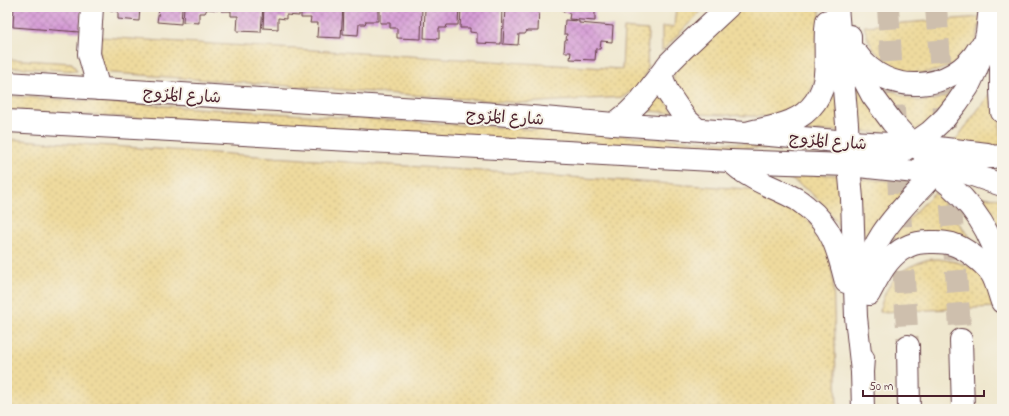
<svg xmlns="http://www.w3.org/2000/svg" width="1009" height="416" viewBox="0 0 1009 416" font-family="'Indie Flower','Playpen Sans Arabic',sans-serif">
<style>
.sand{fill:url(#sand-dots);stroke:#9c7c64}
.building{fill:url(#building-cross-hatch)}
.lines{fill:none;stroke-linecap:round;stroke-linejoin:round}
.highway-tunnel{stroke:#cebfad;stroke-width:22;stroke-dasharray:22 11;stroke-linecap:butt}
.minor-casing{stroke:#633d43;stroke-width:24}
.major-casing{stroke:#633d43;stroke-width:24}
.highway-casing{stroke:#633d43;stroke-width:24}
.minor{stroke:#fff;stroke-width:22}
.major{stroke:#fff;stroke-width:22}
.highway{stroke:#fff;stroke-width:22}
.labels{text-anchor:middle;stroke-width:4;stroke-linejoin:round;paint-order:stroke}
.street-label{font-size:16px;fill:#4a1f2b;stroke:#f7f3e8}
</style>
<defs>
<pattern id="sand-dots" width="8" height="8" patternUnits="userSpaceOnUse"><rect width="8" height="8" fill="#eeda9e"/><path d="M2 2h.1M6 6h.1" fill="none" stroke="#cebb88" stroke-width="1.8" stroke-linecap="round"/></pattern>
<pattern id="building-cross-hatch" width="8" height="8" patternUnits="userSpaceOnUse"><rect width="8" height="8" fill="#d498d5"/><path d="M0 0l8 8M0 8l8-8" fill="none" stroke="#ae7bad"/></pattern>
</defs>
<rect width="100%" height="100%" fill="#f7f3e8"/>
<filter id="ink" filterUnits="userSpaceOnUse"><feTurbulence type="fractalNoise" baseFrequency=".025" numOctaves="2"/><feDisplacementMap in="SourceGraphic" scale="8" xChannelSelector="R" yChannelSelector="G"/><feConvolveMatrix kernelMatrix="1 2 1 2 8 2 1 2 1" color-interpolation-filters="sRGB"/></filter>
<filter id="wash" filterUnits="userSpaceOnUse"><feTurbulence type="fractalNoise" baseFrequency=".012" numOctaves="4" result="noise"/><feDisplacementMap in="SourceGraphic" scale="16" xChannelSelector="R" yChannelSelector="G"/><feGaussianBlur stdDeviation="0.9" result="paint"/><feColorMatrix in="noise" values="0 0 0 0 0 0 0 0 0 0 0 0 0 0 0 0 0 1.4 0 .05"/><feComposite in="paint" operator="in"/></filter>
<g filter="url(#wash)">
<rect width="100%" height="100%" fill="#efe7ce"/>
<g class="sand">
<path d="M 676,7 L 705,7 L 662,51 L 662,27 L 674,27 Z"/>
<path d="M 728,7 L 820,7 L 821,61 L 807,102 L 776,117 L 701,114 C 677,103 672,90 674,65 Z"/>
<path d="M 981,17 L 976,42 L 952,65 L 936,71 L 923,73 L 910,72 L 901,70 L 890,65 L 874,50 L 868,39 L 864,26 Z"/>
<path d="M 624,28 L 648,30 L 647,71 L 641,84 L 623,97 L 521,103 L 100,72 L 99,37 L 622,69 Z"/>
<path d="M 7,59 L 72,63 L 77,71 L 7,67 Z"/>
<path d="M 851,59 L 903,135 L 857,131 Z"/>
<path d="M 838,68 L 839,131 L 795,132 C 829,117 831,101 838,68 Z"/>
<path d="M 878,81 C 906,99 917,108 951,94 L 923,138 L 894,106 Z"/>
<path d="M 997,84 L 1002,152 L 949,149 Z"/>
<path d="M 658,91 L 675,113 L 636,110 Z"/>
<path d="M 7,96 L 556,131 L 834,150 L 558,144 L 7,110 Z"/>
<path d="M 7,139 L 747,189 L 769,192 L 794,204 L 828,243 L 833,278 L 837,409 L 7,409 Z"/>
<path d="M 781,174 L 843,175 L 847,242 C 832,209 813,190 781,174 Z"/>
<path d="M 858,179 L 920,182 L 863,257 Z"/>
<path d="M 935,192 L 983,255 L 956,236 L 882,257 L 894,235 Z"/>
<path d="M 977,197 L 1002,198 L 1002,229 Z"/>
<path d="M 939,259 C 955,261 976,265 985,281 C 990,289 993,298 997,307 L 880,312 C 883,292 891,278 909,267 C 914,265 921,261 926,260 C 930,259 935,259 939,259 Z"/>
</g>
<g id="blocks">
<g class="building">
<path d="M 14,7 L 82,7 L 80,32 L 13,27 Z"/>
<path d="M 111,7 L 140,7 L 139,21 L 118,19 L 118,11 L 110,10 Z"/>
<path d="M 151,7 L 182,7 L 181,24 L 157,22 L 159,9 L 151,8 Z"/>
<path d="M 184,7 L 218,7 L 218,10 L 207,9 L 205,13 L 199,13 L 199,23 L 183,22 Z"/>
<path d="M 221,7 L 263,7 L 261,32 L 237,31 L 238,16 L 231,16 L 231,11 L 221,11 Z"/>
<path d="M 264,7 L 299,7 L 299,16 L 286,15 L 286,19 L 278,18 L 278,29 L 263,28 Z"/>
<path d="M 301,7 L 343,7 L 341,38 L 317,37 L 318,23 L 310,23 L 311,18 L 301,18 Z"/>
<path d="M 344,7 L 378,7 L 378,21 L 366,21 L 365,24 L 359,24 L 358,35 L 343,34 Z"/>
<path d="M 380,7 L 422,7 L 421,39 L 397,38 L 397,28 L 390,28 L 390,23 L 380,23 Z"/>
<path d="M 425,7 L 459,7 L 458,25 L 447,25 L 446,28 L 439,28 L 439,39 L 424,38 Z"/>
<path d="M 461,7 L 502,7 L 501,44 L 477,43 L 477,33 L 470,32 L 470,28 L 460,28 Z"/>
<path d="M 505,7 L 539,7 L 538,31 L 527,31 L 525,34 L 519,34 L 518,45 L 503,44 Z"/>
<path d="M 563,7 L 600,7 L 599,9 L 595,9 L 595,21 L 569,19 L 570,13 L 563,12 Z"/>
<path d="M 565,20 L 579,21 L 579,23 L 613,26 L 612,42 L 601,41 L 600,49 L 596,49 L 595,60 L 570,59 L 571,52 L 564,52 L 565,40 L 566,40 L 567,34 L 564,34 Z"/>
</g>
</g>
</g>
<g filter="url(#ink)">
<use href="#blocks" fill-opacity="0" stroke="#633d43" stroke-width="1"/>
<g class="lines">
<g class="highway-tunnel">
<path d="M 888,7 L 908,346"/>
<path d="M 936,7 L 961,340"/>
</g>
<g class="minor-casing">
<g id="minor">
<path d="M 92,7 L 89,54 L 99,89"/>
<path d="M 661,75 L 668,93 L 685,118 L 697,129"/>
<path d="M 7,83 L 496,114 L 614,124 L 746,133 L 848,142 L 913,145 L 987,154"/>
<path d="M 7,121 L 730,161 L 849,165 L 944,175"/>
<path d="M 614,124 L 629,112 L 641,100 L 669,63 L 683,49 L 728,7"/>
</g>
</g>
<g class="major-casing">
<g id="major">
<path d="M 837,7 L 847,124 L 849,165 L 852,199 L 856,317 L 862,372"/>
<path d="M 996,17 L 1002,65"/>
<path d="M 850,36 L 850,45 L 862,76 L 872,95 L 892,122 L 913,145 L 946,165 L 958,170 L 1002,185"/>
<path d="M 857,54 C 886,97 953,93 979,48"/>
<path d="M 1001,62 L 1001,90 L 1002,112"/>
<path d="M 746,133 C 761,129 777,127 791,121 C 811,113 824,94 825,74 C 827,56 824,38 827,21"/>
<path d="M 730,161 C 736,166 742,172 750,176 C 764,185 780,190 794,198 C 799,200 803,204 807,207 C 833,227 838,251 846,282"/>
<path d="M 849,165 L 900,153 L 930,132 L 945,118 L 957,103 L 968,87 L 976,70 L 983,51 L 987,33 L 990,7"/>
<path d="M 923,165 C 960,189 988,220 999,264 C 1000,270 1001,276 1002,282"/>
<path d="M 866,290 C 861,249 897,213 923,186 C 930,179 938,168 948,164 C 964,158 985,158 1002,156"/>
<path d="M 869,294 C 878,277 886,260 901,250 C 906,247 913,244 918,243 C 927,241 944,242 952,244 C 965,248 983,262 991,273 C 996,280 999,294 1002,302"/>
<path d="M 863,409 L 862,372 L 863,358"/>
</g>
</g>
<g class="highway-casing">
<g id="highway">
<path d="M 961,340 L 963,409"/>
<path d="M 908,346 L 909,409"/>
</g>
</g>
<use href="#minor" class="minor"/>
<use href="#major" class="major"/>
<use href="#highway" class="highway"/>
</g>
</g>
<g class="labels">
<g class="street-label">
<text transform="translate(182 94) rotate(4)" y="6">شارع المُرُوج</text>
<text transform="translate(505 116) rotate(4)" y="6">شارع المُرُوج</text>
<text transform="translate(828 140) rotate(5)" y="6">شارع المُرُوج</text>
</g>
</g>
<rect width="1009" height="416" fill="none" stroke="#f7f3e8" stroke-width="24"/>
<path d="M863 390v6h121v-6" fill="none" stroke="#4a1f2b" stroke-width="2"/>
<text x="869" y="390" font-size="12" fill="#4a1f2b" stroke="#f7f3e8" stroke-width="3" paint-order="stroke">50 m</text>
</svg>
